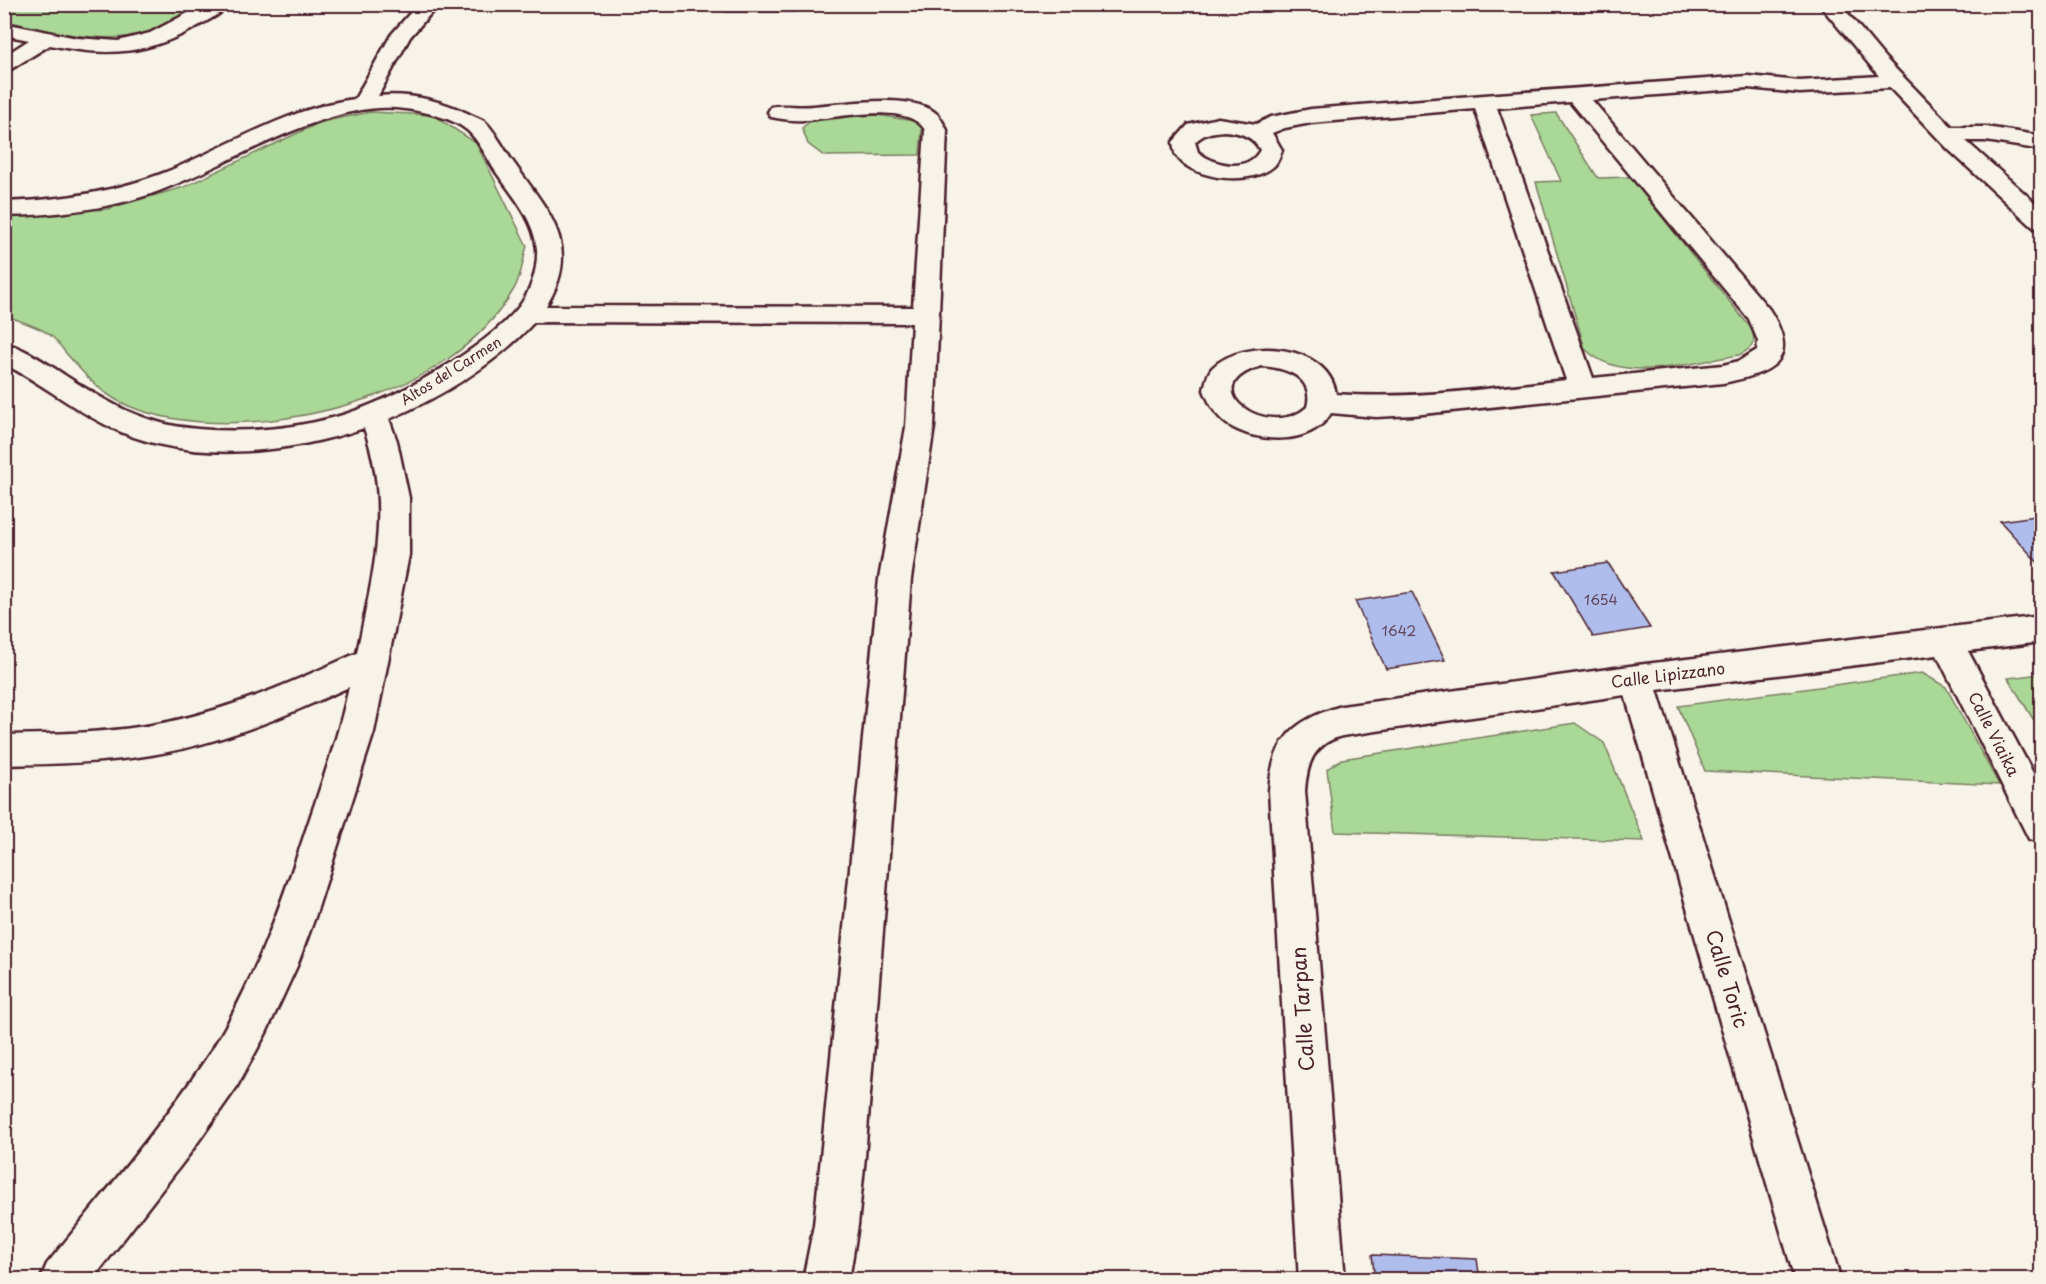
<svg xmlns="http://www.w3.org/2000/svg" width="2046" height="1284" viewBox="0 0 2046 1284" font-family="'Playpen Sans',sans-serif">
<style>
.green{fill:#aad897;stroke:#7a7c61;stroke-width:1.5}
.building{fill:#afbded;stroke:#4a1f2b;stroke-width:1.5}
.lines{fill:none;stroke-linecap:round;stroke-linejoin:round}
.minor-casing{stroke:#4a1f2b;stroke-width:5}
.minor{fill:#f7f3e8;fill-rule:evenodd}
.labels{text-anchor:middle;stroke-width:5;stroke-linejoin:round;paint-order:stroke}
.far-street-label{font-size:14px;fill:#4a1f2b;stroke:#f7f3e8}
.number-label{font-size:14px;fill:#63465c}
.street-label{font-size:16px;fill:#4a1f2b;stroke:#f7f3e8}
.near-street-label{font-size:20px;fill:#4a1f2b;stroke:#f7f3e8}
</style>
<rect width="100%" height="100%" fill="#f7f3e8"/>
<filter id="ink" filterUnits="userSpaceOnUse"><feTurbulence type="fractalNoise" baseFrequency=".0167" numOctaves="2"/><feDisplacementMap in="SourceGraphic" scale="12" xChannelSelector="R" yChannelSelector="G"/><feConvolveMatrix kernelMatrix="1 2 1 2 8 2 1 2 1" color-interpolation-filters="sRGB"/></filter>
<g filter="url(#ink)">
<g class="green">
<path d="M 5,5 L 196,5 C 147,57 66,35 5,21 Z"/>
<path d="M 370,112 L 433,115 L 476,143 L 527,246 C 523,259 521,278 514,289 C 497,318 473,342 445,361 C 366,415 211,445 122,403 C 98,391 83,373 65,352 C 61,347 56,339 50,335 C 39,326 18,321 5,315 L 5,217 L 107,209 L 184,187 L 321,122 Z"/>
<path d="M 1556,113 L 1598,178 L 1630,177 L 1750,327 C 1758,342 1753,348 1739,355 C 1693,362 1622,386 1585,349 L 1536,182 L 1561,181 L 1531,115 Z"/>
<path d="M 877,115 L 914,121 L 922,127 L 920,155 L 824,156 L 808,144 L 802,128 L 814,118 Z"/>
<path d="M 1922,673 L 1946,687 L 1999,785 L 1705,771 L 1678,706 Z"/>
<path d="M 2041,674 L 2042,674 L 2041,732 L 2008,678 Z"/>
<path d="M 1575,723 L 1604,743 L 1644,841 L 1335,832 L 1327,769 L 1342,759 Z"/>
</g>
<g class="building">
<path d="M 2042,515 L 2042,567 L 2000,521 Z"/>
<path d="M 1608,563 L 1650,628 L 1593,637 L 1554,571 Z"/>
<path d="M 1412,592 L 1445,660 L 1386,669 L 1355,601 Z"/>
<path d="M 1372,1255 L 1477,1259 L 1480,1280 L 1375,1280 Z"/>
</g>
<g class="lines">
<g class="minor-casing">
<g id="minor">
<path d="M 205,4 L 229,4 C 222,14 208,20 198,26 C 147,55 107,57 50,45 L 11,69 L 4,71 L 4,56 L 29,40 L 4,35 L 4,23 L 77,38 L 118,41 L 150,33 Z"/>
<path d="M 418,4 L 439,4 L 410,37 L 378,96 C 409,93 439,100 467,113 C 472,116 479,118 484,121 C 494,129 505,151 513,162 C 547,210 584,246 546,306 L 913,307 L 925,130 C 908,100 833,119 804,120 C 793,121 782,119 771,117 L 768,112 L 771,107 C 785,104 799,108 813,106 C 843,104 913,92 937,114 C 941,118 944,125 947,130 L 934,427 L 911,579 L 865,1157 L 858,1225 L 849,1280 L 803,1280 L 814,1225 L 821,1157 L 879,579 L 906,427 L 912,323 L 534,322 C 496,364 441,397 389,419 L 397,441 L 409,498 L 409,555 L 374,732 L 315,917 L 297,966 L 266,1033 L 236,1088 L 188,1156 L 92,1280 L 40,1280 L 47,1264 C 101,1197 158,1131 206,1059 C 251,991 277,915 303,839 C 320,788 338,739 349,687 C 286,716 220,744 151,755 C 103,763 53,764 4,765 L 4,735 C 59,734 115,733 168,722 C 234,708 296,681 357,653 C 373,574 392,508 364,428 C 285,455 183,465 106,425 C 70,407 40,382 4,364 L 4,343 C 27,349 46,363 66,376 C 110,404 145,425 198,429 C 244,433 292,429 336,417 C 392,401 481,352 518,308 C 531,292 538,269 537,249 C 534,219 513,196 496,172 C 488,160 479,140 467,130 C 450,116 418,110 396,108 C 321,102 220,171 148,195 C 102,210 53,215 4,216 L 4,202 C 62,200 117,192 171,170 C 227,146 294,106 355,99 L 391,35 Z"/>
<path d="M 718,4 L 806,4 L 803,8 L 796,10 L 728,10 L 721,8 Z"/>
<path d="M 1819,4 L 1840,4 L 1885,58 L 1952,127 L 1986,127 L 2042,136 L 2042,150 L 1986,141 L 1966,141 L 2042,209 L 2042,229 L 2033,227 L 1949,150 L 1890,88 L 1800,93 L 1748,88 L 1592,100 L 1769,309 C 1803,362 1771,373 1723,383 L 1413,415 L 1376,417 L 1331,413 C 1312,446 1256,444 1227,424 C 1215,415 1209,403 1204,390 C 1206,382 1207,374 1212,368 C 1243,337 1328,343 1336,394 C 1413,400 1490,388 1566,380 L 1475,109 L 1311,123 L 1285,128 L 1272,133 L 1282,150 C 1280,155 1278,162 1274,166 C 1252,186 1197,180 1179,159 C 1174,155 1174,148 1173,142 L 1188,125 L 1218,118 L 1256,124 L 1271,117 L 1311,109 L 1484,95 L 1748,76 L 1800,81 L 1879,76 ZM 1570,102 L 1749,319 L 1758,341 L 1757,350 L 1739,361 L 1723,365 L 1593,378 L 1497,108 ZM 1224,131 C 1239,132 1253,136 1260,150 C 1248,173 1215,166 1198,152 L 1195,142 C 1204,133 1212,132 1224,131 ZM 1262,366 C 1286,368 1315,377 1307,407 C 1268,442 1190,386 1262,366 Z"/>
<path d="M 2042,616 L 2042,642 L 1968,651 L 2042,790 L 2042,843 L 2029,839 L 1937,655 L 1657,690 L 1841,1280 L 1795,1280 L 1625,695 L 1342,736 C 1313,744 1307,764 1305,791 L 1345,1280 L 1299,1280 L 1269,791 C 1273,739 1293,720 1342,706 L 1637,665 Z"/>
</g>
</g>
<use href="#minor" class="minor"/>
</g>
</g>
<g class="labels">
<g class="far-street-label">
<text transform="translate(451 371) rotate(-32)" y="5">Altos del Carmen</text>
</g>
<g class="number-label">
<text x="1601" y="605">1654</text>
<text x="1399" y="636">1642</text>
</g>
<g class="street-label">
<text transform="translate(1668 675) rotate(-7)" y="6">Calle Lipizzano</text>
<text transform="translate(1994 734) rotate(63)" y="6">Calle Viaika</text>
</g>
<g class="near-street-label">
<text transform="translate(1727 979) rotate(73)" y="7">Calle Toric</text>
<text transform="translate(1303 1009) rotate(-94)" y="7">Calle Tarpan</text>
</g>
</g>
<rect width="2046" height="1284" fill="none" stroke="#f7f3e8" stroke-width="24"/>
<rect x="12" y="12" width="2022" height="1260" fill="none" stroke="#4a1f2b" stroke-width="2" filter="url(#ink)"/>
</svg>
